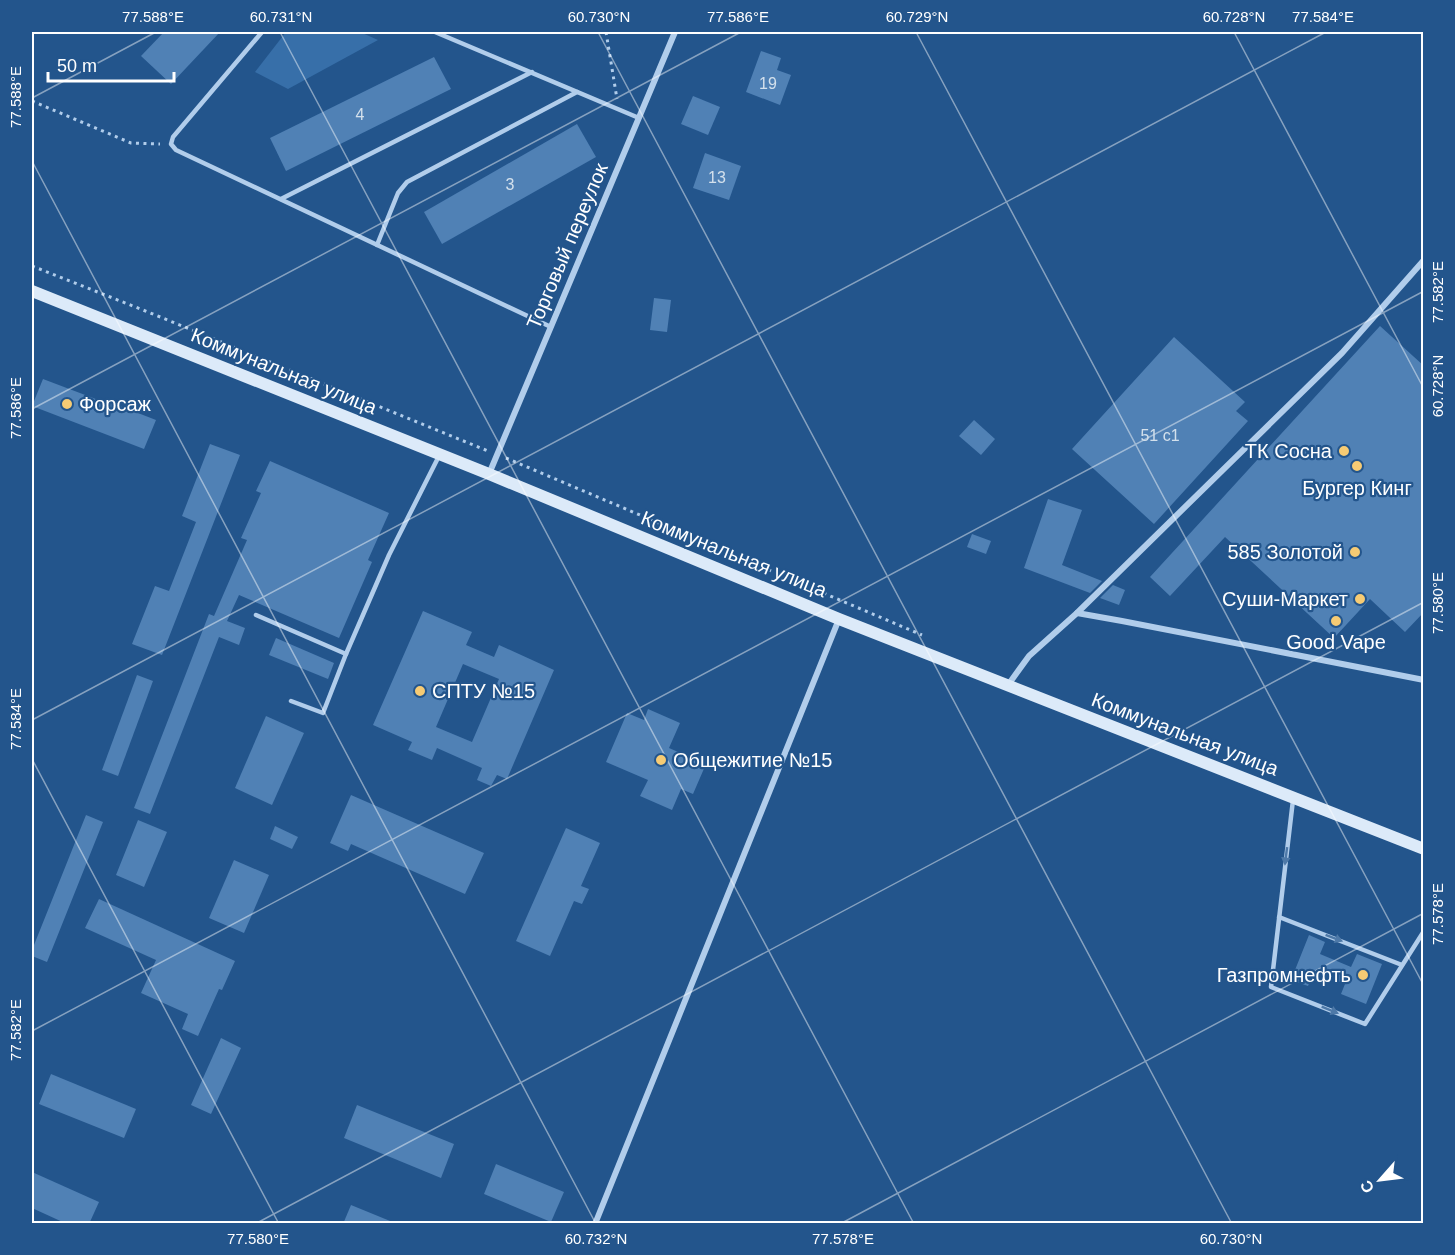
<svg xmlns="http://www.w3.org/2000/svg" width="1455" height="1255" viewBox="0 0 1455 1255" font-family="Arial,sans-serif">
<style>
.green{fill:#376fa9}
.building{fill:#5081b5;fill-rule:evenodd}
.lines{fill:none;stroke-linecap:round;stroke-linejoin:round}
.path{stroke:#b1cdeb;stroke-width:3;stroke-dasharray:3 4.5;stroke-linecap:butt}
.service{stroke:#b1cdeb;stroke-width:4.5}
.minor{stroke:#b1cdeb;stroke-width:6}
.secondary{stroke:#dceaf9;stroke-width:12}
.oneway{fill:#4e79a8}
.ticks{fill:none;stroke:#fff;stroke-width:1.5;stroke-opacity:0.45}
.poi-dot{fill:#f6cb74;stroke:#23558c;stroke-width:2}
.labels{text-anchor:middle;stroke-width:4.5;stroke-linejoin:round;paint-order:stroke}
.number-label{font-size:16px;fill:#d3e0ec}
.street-label{font-size:20px;fill:#fff;stroke:#23558c}
.poi-label{font-size:20px;fill:#fff;stroke:#23558c;text-anchor:end}
.neatline{fill:none;stroke:#fff;stroke-width:2}
.ticks-label{font-size:15px;text-anchor:middle;fill:#fff}
</style>
<rect width="100%" height="100%" fill="#23558c"/>
<path class="green" d="M 286,32 L 360,32 L 378,40 L 288,89 L 255,72 Z"/>
<g class="building">
<path d="M 164,32 L 220,32 L 171,84 L 141,56 Z"/>
<path d="M 761,51 L 781,58 L 777,70 L 791,75 L 780,105 L 746,92 Z"/>
<path d="M 434,57 L 451,89 L 286,171 L 270,138 Z"/>
<path d="M 693,96 L 720,107 L 708,135 L 681,124 Z"/>
<path d="M 577,124 L 596,157 L 442,244 L 424,212 Z"/>
<path d="M 705,153 L 741,166 L 729,200 L 693,188 Z"/>
<path d="M 654,298 L 671,300 L 667,332 L 650,330 Z"/>
<path d="M 1380,326 L 1424,366 L 1424,612 L 1405,632 L 1370,599 L 1334,638 L 1225,537 L 1170,596 L 1150,577 Z"/>
<path d="M 1174,337 L 1245,402 L 1236,411 L 1248,421 L 1154,524 L 1072,449 Z"/>
<path d="M 43,379 L 101,401 L 102,399 L 156,420 L 144,449 L 32,406 Z"/>
<path d="M 974,420 L 995,439 L 981,455 L 959,436 Z"/>
<path d="M 210,444 L 240,455 L 162,655 L 132,644 L 155,586 L 169,591 L 196,522 L 182,516 Z"/>
<path d="M 270,461 L 389,513 L 368,560 L 372,562 L 339,638 L 239,595 L 227,621 L 245,628 L 239,645 L 219,637 L 150,814 L 134,808 L 209,614 L 214,616 L 247,540 L 241,538 L 261,493 L 256,491 Z"/>
<path d="M 1048,499 L 1082,510 L 1062,565 L 1102,581 L 1090,593 L 1024,568 Z"/>
<path d="M 972,534 L 991,541 L 986,554 L 967,547 Z"/>
<path d="M 1113,585 L 1125,590 L 1119,605 L 1100,598 Z"/>
<path d="M 423,611 L 472,632 L 466,645 L 494,657 L 499,645 L 554,670 L 507,779 L 497,775 L 491,786 L 477,780 L 482,768 L 437,748 L 432,760 L 408,750 L 412,742 L 373,725 ZM 463,664 L 499,679 L 472,742 L 436,727 Z"/>
<path d="M 276,638 L 334,663 L 328,679 L 269,655 Z"/>
<path d="M 137,675 L 153,681 L 118,776 L 102,770 Z"/>
<path d="M 648,709 L 680,723 L 669,748 L 706,764 L 693,794 L 681,789 L 672,810 L 640,796 L 648,780 L 606,762 L 627,713 L 644,720 Z"/>
<path d="M 266,716 L 304,733 L 272,805 L 235,788 Z"/>
<path d="M 351,795 L 484,853 L 465,894 L 351,844 L 348,851 L 330,843 Z"/>
<path d="M 86,815 L 103,822 L 47,962 L 32,956 L 32,950 Z"/>
<path d="M 138,820 L 167,832 L 144,887 L 116,875 Z"/>
<path d="M 275,826 L 298,837 L 292,849 L 270,839 Z"/>
<path d="M 566,828 L 600,843 L 581,886 L 589,889 L 582,904 L 574,901 L 550,956 L 516,941 Z"/>
<path d="M 234,860 L 269,875 L 244,933 L 209,918 Z"/>
<path d="M 99,899 L 235,961 L 222,990 L 219,989 L 198,1036 L 182,1029 L 188,1014 L 141,993 L 156,960 L 85,928 Z"/>
<path d="M 1309,935 L 1325,942 L 1320,954 L 1351,967 L 1357,954 L 1382,964 L 1366,1004 L 1341,994 L 1345,984 L 1314,971 L 1308,986 L 1291,980 Z"/>
<path d="M 221,1038 L 241,1048 L 211,1114 L 191,1105 Z"/>
<path d="M 51,1074 L 136,1109 L 124,1138 L 39,1104 Z"/>
<path d="M 357,1105 L 454,1144 L 441,1178 L 344,1138 Z"/>
<path d="M 496,1164 L 564,1192 L 551,1222 L 484,1194 Z"/>
<path d="M 32,1172 L 99,1202 L 89,1224 L 67,1224 L 32,1208 Z"/>
<path d="M 351,1205 L 395,1223 L 395,1224 L 343,1224 Z"/>
</g>
<g class="lines">
<g class="path">
<path d="M 606,32 L 617,99"/>
<path d="M 32,101 L 131,143 L 160,144"/>
<path d="M 32,266 L 148,312 L 488,451"/>
<path d="M 506,458 L 922,635"/>
</g>
<g class="service">
<path d="M 262,32 L 173,137 L 171,144 L 176,150 L 551,327"/>
<path d="M 435,32 L 639,118"/>
<path d="M 281,199 L 532,72"/>
<path d="M 377,245 L 398,193 L 407,182 L 577,92"/>
<path d="M 256,615 L 346,654"/>
<path d="M 291,701 L 323,713 L 346,654 L 389,555 L 440,454"/>
<path d="M 1293,800 L 1271,987 L 1365,1024 L 1424,931"/>
<path d="M 1279,917 L 1402,965"/>
</g>
<g class="minor">
<path d="M 489,474 L 675,32"/>
<path d="M 1077,613 L 1122,621 L 1424,680"/>
<path d="M 1008,685 L 1029,656 L 1077,613 L 1342,353 L 1424,260"/>
<path d="M 595,1224 L 839,619"/>
</g>
<path class="secondary" d="M 32,291 L 489,474 L 839,619 L 1424,849"/>
</g>
<defs><path id="oneway-solid" d="M-6-.8H1V-3.2L6.5 0L1 3.2V.8H-6Z" transform="scale(1.5)"/></defs>
<g class="oneway">
<use href="#oneway-solid" transform="translate(1286 856) rotate(97)"/>
<use href="#oneway-solid" transform="translate(1334 938) rotate(21)"/>
<use href="#oneway-solid" transform="translate(1330 1010) rotate(22)"/>
</g>
<path class="ticks" d="M 280,32 L 914,1224M 598,32 L 1232,1224M 916,32 L 1424,986M 1234,32 L 1424,389M 32,98 L 156,32M 32,161 L 596,1224M 32,409 L 741,32M 32,720 L 1326,32M 32,759 L 279,1224M 32,1031 L 1424,291M 255,1224 L 1424,602M 840,1224 L 1424,913"/>
<g class="poi-dot">
<circle cx="67" cy="404" r="6"/>
<circle cx="1344" cy="451" r="6"/>
<circle cx="1357" cy="466" r="6"/>
<circle cx="1355" cy="552" r="6"/>
<circle cx="1360" cy="599" r="6"/>
<circle cx="1336" cy="621" r="6"/>
<circle cx="420" cy="691" r="6"/>
<circle cx="661" cy="760" r="6"/>
<circle cx="1363" cy="975" r="6"/>
</g>
<g class="labels">
<g class="number-label">
<text x="768" y="89">19</text>
<text x="360" y="120">4</text>
<text x="717" y="183">13</text>
<text x="510" y="190">3</text>
<text x="1160" y="441">51 с1</text>
</g>
<g class="street-label">
<text transform="translate(567 246) rotate(-67)" y="7">Торговый переулок</text>
<text transform="translate(284 371) rotate(22)" y="7">Коммунальная улица</text>
<text transform="translate(734 554) rotate(22)" y="7">Коммунальная улица</text>
<text transform="translate(1185 734) rotate(21)" y="7">Коммунальная улица</text>
</g>
<g class="poi-label">
<text x="79" y="411" text-anchor="start">Форсаж</text>
<text x="1332" y="458">ТК Сосна</text>
<text x="1357" y="495" text-anchor="middle">Бургер Кинг</text>
<text x="1343" y="559">585 Золотой</text>
<text x="1348" y="606">Суши-Маркет</text>
<text x="1336" y="649" text-anchor="middle">Good Vape</text>
<text x="432" y="698" text-anchor="start">СПТУ №15</text>
<text x="673" y="767" text-anchor="start">Общежитие №15</text>
<text x="1351" y="982">Газпромнефть</text>
</g>
</g>
<rect width="1455" height="1255" fill="none" stroke="#23558c" stroke-width="66"/>
<g transform="translate(1380 1180) rotate(242)" stroke="#23558c" stroke-width="4.5" paint-order="stroke">
<path d="M0-4.5L10 22L0 15L-10 22Z" fill="#ffffff"/>
<text y="-9" font-size="16" font-weight="bold" text-anchor="middle" fill="#ffffff">С</text>
</g>
<path d="M48 72v9h126v-9" fill="none" stroke="#ffffff" stroke-width="3"/>
<text x="57" y="72" font-size="18" fill="#ffffff" stroke="#23558c" stroke-width="4.5" paint-order="stroke">50 m</text>
<rect x="33" y="33" width="1389" height="1189" class="neatline"/>
<g class="ticks-label">
<text x="153" y="22">77.588°E</text>
<text x="281" y="22">60.731°N</text>
<text x="599" y="22">60.730°N</text>
<text x="738" y="22">77.586°E</text>
<text x="917" y="22">60.729°N</text>
<text x="1234" y="22">60.728°N</text>
<text x="1323" y="22">77.584°E</text>
<text transform="translate(16 97) rotate(-90)" y="5">77.588°E</text>
<text transform="translate(1438 292) rotate(-90)" y="5">77.582°E</text>
<text transform="translate(1438 386) rotate(-90)" y="5">60.728°N</text>
<text transform="translate(16 408) rotate(-90)" y="5">77.586°E</text>
<text transform="translate(1438 603) rotate(-90)" y="5">77.580°E</text>
<text transform="translate(16 719) rotate(-90)" y="5">77.584°E</text>
<text transform="translate(1438 914) rotate(-90)" y="5">77.578°E</text>
<text transform="translate(16 1030) rotate(-90)" y="5">77.582°E</text>
<text x="258" y="1244">77.580°E</text>
<text x="596" y="1244">60.732°N</text>
<text x="843" y="1244">77.578°E</text>
<text x="1231" y="1244">60.730°N</text>
</g>
</svg>
